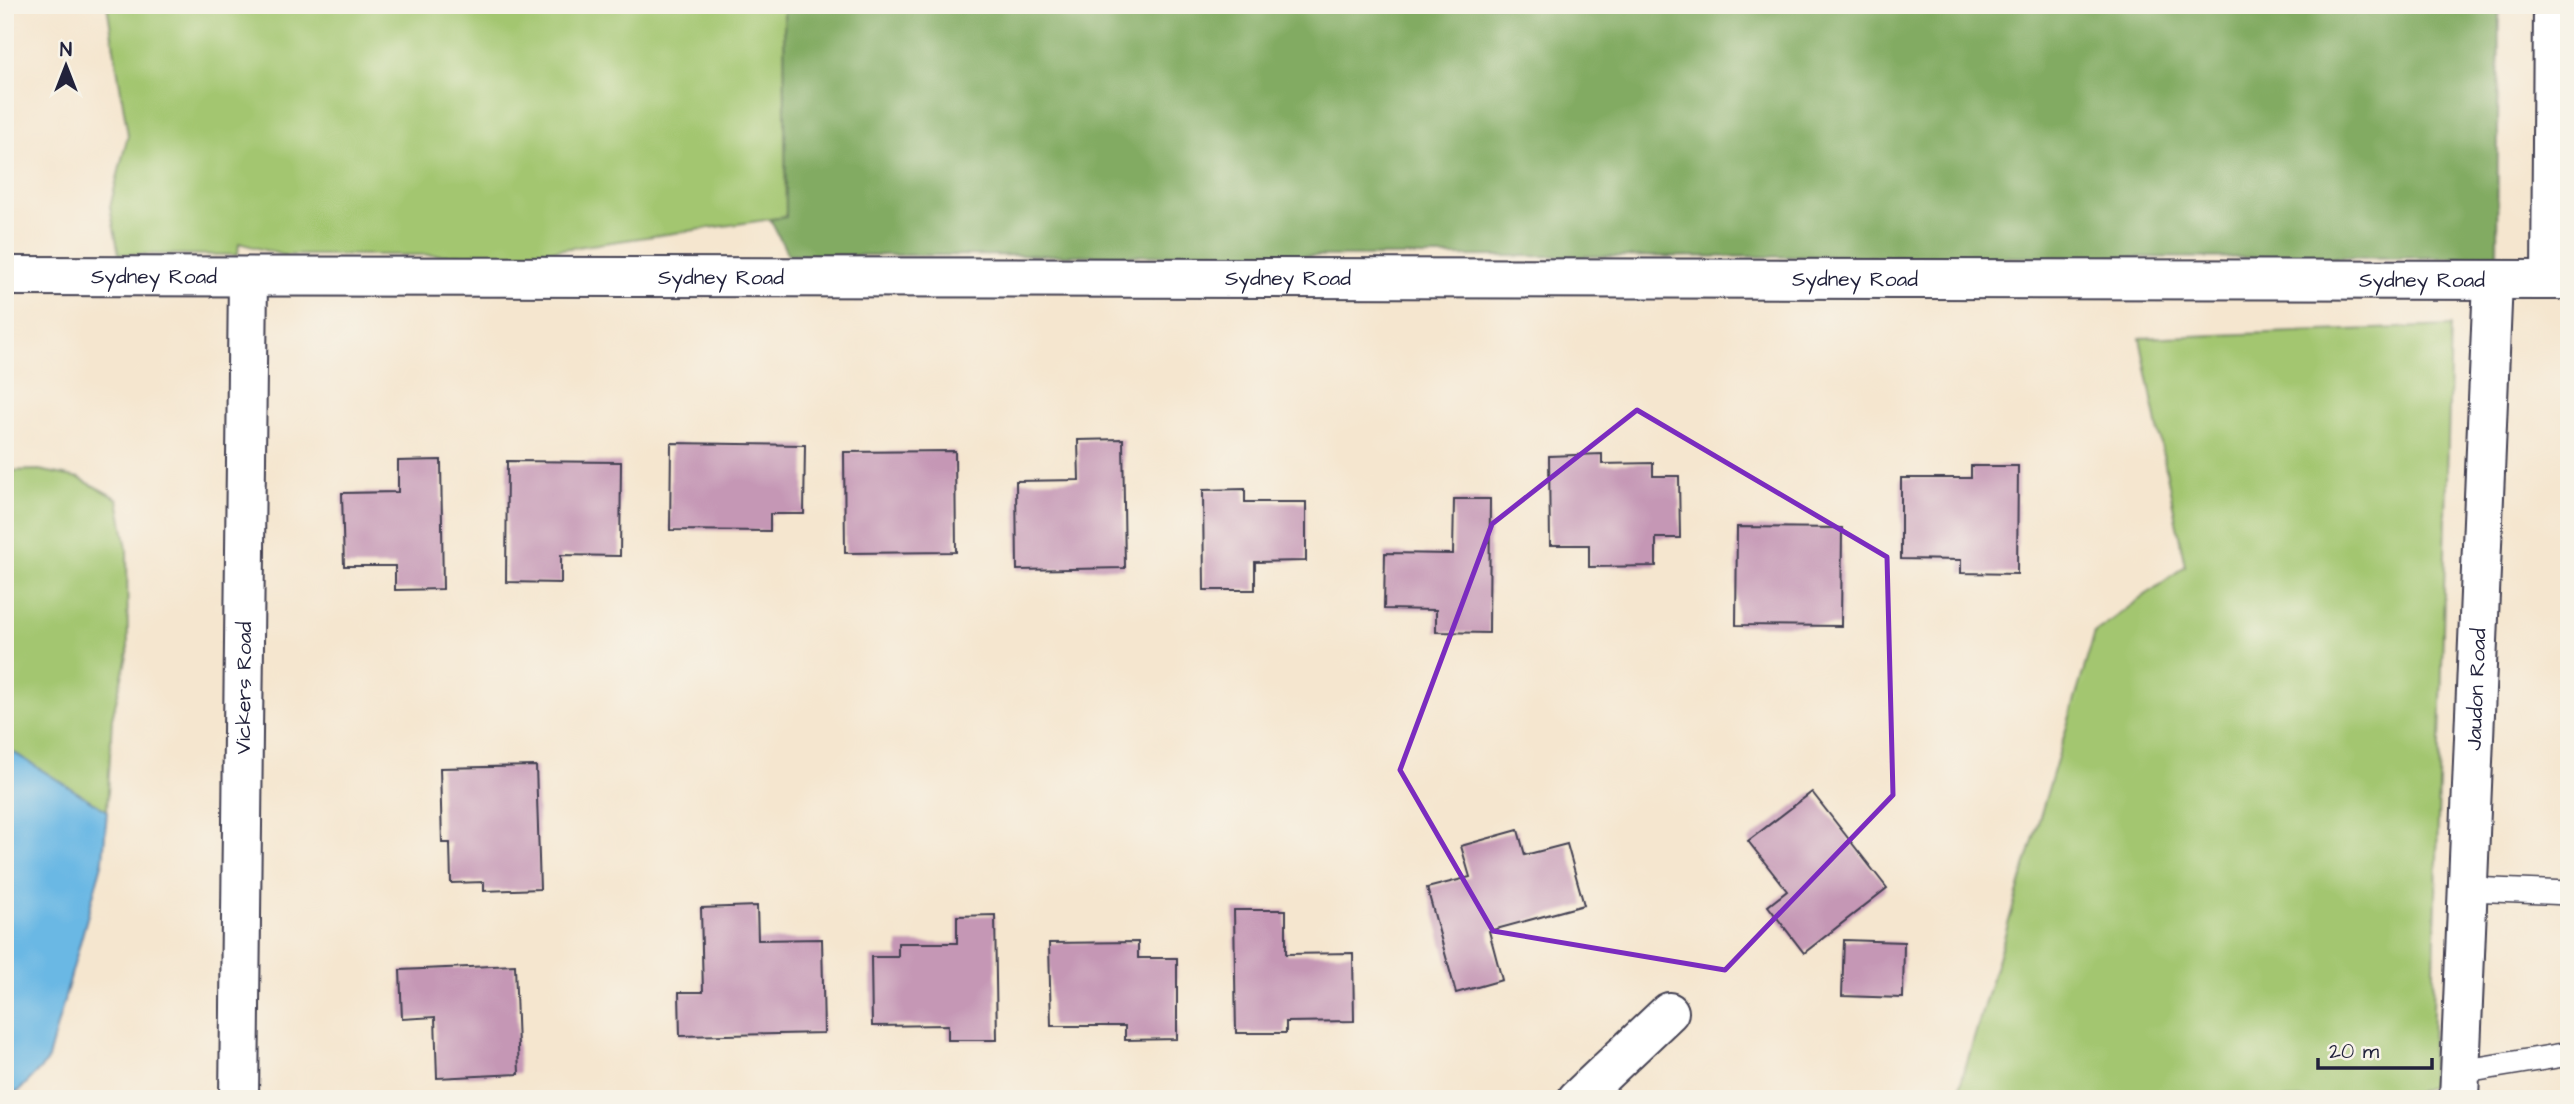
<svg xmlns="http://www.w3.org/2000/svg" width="2574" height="1104" viewBox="0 0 2574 1104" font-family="'Architects Daughter',sans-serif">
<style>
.green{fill:#a3c670;stroke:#627456;stroke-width:2}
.forest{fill:#82ab62;stroke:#52664e;stroke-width:2}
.water{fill:#6ab8e4;stroke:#466d90;stroke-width:2}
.building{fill:#c597b5}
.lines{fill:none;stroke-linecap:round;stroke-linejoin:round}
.lane-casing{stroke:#423f51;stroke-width:26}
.street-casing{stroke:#423f51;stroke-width:42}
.secondary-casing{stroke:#423f51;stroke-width:42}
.lane{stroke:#fff;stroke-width:23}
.street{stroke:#fff;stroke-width:38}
.secondary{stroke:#fff;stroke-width:38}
.marked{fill:none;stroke:#7b2cbf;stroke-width:5;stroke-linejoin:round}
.labels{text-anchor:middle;stroke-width:5;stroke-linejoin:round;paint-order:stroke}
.street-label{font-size:21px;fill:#22223b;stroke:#f7f3e8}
</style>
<rect width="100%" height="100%" fill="#f7f3e8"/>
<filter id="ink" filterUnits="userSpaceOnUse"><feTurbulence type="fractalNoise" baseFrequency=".0143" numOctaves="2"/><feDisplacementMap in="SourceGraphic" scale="14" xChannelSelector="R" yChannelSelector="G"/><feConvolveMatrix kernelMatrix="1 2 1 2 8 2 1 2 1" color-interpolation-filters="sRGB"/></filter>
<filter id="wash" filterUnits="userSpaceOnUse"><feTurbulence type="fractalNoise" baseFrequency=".00686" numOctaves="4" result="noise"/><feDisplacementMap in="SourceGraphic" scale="28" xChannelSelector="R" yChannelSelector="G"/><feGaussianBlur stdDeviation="1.57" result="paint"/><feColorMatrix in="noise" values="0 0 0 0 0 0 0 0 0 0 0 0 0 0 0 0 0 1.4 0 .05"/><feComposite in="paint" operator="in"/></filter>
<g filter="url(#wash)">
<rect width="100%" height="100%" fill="#f5e6cf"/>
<g class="green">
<path d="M 107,5 L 784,5 L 786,217 L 521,255 L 283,255 L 239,243 L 238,255 L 119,254 L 110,207 L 128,135 Z"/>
<path d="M 2451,326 L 2431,1086 L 2401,1099 L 1956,1099 L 2095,632 L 2185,566 L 2140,338 Z"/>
<path d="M 39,470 L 79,478 L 118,499 L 127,549 L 128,652 L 112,718 L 107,811 L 5,747 L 5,471 Z"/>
</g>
<path class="forest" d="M 784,5 L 2499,5 L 2497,258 L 788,255 L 770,219 L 786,217 Z"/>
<path class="water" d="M 5,747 L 107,811 L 103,860 L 47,1062 L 19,1091 L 5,1095 Z"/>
<g id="blocks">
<g class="building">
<path d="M 1123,439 L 1125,568 L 1017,570 L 1016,481 L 1079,480 L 1078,440 Z"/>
<path d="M 671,443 L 805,445 L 804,514 L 770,514 L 770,531 L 670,530 Z"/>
<path d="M 955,451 L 956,552 L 845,553 L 844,452 Z"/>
<path d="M 1602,454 L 1602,464 L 1653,463 L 1653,476 L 1679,476 L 1680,538 L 1656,538 L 1656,566 L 1589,567 L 1589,545 L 1550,545 L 1549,456 Z"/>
<path d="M 441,460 L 443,589 L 395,590 L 395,566 L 344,566 L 342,493 L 398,492 L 398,461 Z"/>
<path d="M 507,461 L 621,462 L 620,556 L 561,555 L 561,583 L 506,582 Z"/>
<path d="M 1971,466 L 2018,466 L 2017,574 L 1961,573 L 1961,560 L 1901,559 L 1901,478 L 1971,478 Z"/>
<path d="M 1245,489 L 1245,502 L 1306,502 L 1306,561 L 1255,562 L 1255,590 L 1204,590 L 1203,490 Z"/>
<path d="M 1454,499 L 1490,499 L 1489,633 L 1436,632 L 1436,610 L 1384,609 L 1385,553 L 1453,554 Z"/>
<path d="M 1737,527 L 1842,528 L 1841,626 L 1736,625 Z"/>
<path d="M 536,766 L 540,889 L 484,891 L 484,882 L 451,883 L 450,843 L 442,843 L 440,768 Z"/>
<path d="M 1812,792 L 1887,888 L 1804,953 L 1768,906 L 1787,891 L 1748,841 Z"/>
<path d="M 1518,830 L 1525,855 L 1567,844 L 1584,905 L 1489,931 L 1502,980 L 1456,993 L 1427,888 L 1470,877 L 1461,846 Z"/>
<path d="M 757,906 L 758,940 L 822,939 L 824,1033 L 680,1036 L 679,992 L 703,992 L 701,908 Z"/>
<path d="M 1234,910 L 1286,910 L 1286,954 L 1353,953 L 1354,1021 L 1286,1022 L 1286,1033 L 1236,1033 Z"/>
<path d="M 995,915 L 997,1040 L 948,1040 L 948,1025 L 872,1026 L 871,957 L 898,957 L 898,943 L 957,943 L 957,916 Z"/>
<path d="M 1844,940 L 1904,942 L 1903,998 L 1842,996 Z"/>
<path d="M 1138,942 L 1138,958 L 1177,958 L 1177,1039 L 1125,1040 L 1125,1026 L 1051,1026 L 1049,943 Z"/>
<path d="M 515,965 L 519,1074 L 437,1078 L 435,1017 L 402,1019 L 400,970 Z"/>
</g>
</g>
</g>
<g filter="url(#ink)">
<use href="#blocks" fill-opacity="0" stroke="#423f51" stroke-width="2"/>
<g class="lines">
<g class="lane-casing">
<g id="lane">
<path d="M 2468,889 L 2569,893"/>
<path d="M 2460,1072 L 2569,1054"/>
</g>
</g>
<g class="street-casing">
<g id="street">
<path d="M 2551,280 L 2553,5"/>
<path id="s1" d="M 239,1099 L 248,277"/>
<path d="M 1577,1099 L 1669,1012"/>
<path id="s2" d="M 2459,1099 L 2493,280"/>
</g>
</g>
<g class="secondary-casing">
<g id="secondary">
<path id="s3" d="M 5,276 L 2569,280"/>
</g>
</g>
<use href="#lane" class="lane"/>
<use href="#street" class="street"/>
<use href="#secondary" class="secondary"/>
</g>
</g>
<path class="marked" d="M 1637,410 L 1887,557 L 1893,795 L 1725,970 L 1493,931 L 1400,770 L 1492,524 Z"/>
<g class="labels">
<g class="street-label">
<text dy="7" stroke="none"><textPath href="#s3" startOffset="149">Sydney Road</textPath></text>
<text dy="7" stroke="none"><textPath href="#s3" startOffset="716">Sydney Road</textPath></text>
<text dy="7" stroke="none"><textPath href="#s3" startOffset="1283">Sydney Road</textPath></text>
<text dy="7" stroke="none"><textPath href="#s3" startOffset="1850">Sydney Road</textPath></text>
<text dy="7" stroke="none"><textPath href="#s3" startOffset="2417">Sydney Road</textPath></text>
<text dy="7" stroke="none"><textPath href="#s1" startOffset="411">Vickers Road</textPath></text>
<text dy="7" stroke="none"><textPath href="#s2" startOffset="410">Jaudon Road</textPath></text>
</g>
</g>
<rect width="2574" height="1104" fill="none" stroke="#f7f3e8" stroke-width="28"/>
<g transform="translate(66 66)" stroke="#f7f3e8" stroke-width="5" paint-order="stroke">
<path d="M0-5L12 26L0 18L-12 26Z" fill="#22223b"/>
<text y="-10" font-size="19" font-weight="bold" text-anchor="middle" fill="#22223b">N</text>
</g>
<path d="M2318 1058v10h114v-10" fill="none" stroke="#22223b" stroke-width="3.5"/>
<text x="2329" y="1058" font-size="21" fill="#22223b" stroke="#f7f3e8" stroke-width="5" paint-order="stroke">20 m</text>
</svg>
